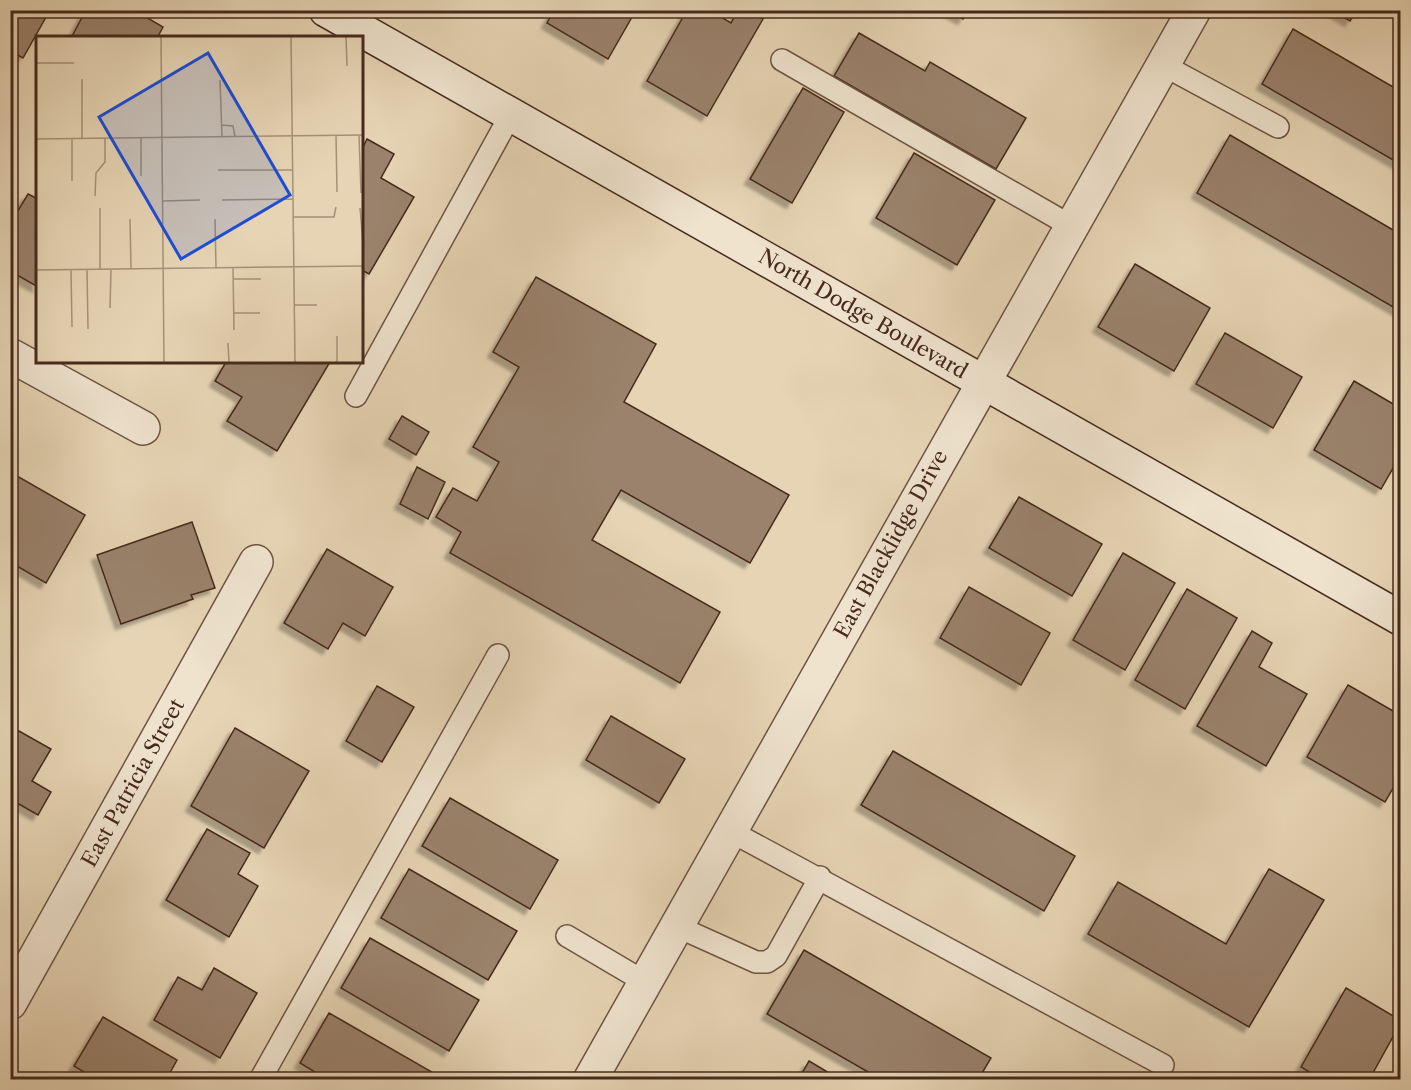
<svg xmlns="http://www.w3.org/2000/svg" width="1411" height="1090" viewBox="0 0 1411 1090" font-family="'Libre Caslon Text',serif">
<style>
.building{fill:#9a826c;stroke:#472a1d;stroke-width:1.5;filter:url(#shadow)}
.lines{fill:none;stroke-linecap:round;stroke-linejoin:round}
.lane-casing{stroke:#6f5443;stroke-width:24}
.street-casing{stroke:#6f5443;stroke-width:36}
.secondary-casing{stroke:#472a1d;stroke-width:36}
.lane{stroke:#efe3ce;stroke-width:21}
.street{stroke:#efe3ce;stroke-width:33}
.secondary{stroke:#efe3ce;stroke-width:33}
.labels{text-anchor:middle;stroke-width:6;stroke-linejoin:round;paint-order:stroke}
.street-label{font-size:21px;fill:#472a1d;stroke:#efe3ce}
.inset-road{fill:none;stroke:#a69078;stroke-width:1.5}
.view{fill:#1d4ed8;fill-opacity:0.15;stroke:#1d4ed8;stroke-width:3}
.inset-edge{fill:none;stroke:#472a1d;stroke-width:3}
</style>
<defs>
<filter id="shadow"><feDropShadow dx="-5.5" dy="5.5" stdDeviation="1.5" flood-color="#0004"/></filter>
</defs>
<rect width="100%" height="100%" fill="#e6d4b4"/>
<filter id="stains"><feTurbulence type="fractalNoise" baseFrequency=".00333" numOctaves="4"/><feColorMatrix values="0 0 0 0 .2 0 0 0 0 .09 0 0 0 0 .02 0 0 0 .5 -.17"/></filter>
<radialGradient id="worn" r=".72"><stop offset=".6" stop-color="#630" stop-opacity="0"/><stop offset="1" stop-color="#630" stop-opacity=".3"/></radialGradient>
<g class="building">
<path d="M 10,10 L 50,10 L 23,58 L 10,51 Z"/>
<path d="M 86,10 L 134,10 L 163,27 L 157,38 L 71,38 Z"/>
<path d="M 554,10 L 636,10 L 608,59 L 547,23 Z"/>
<path d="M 687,10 L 709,10 L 731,23 L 738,10 L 749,10 L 763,19 L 707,116 L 647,81 Z"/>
<path d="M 947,10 L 968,10 L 963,19 Z"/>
<path d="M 1332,10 L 1357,10 L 1350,21 Z"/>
<path d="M 1293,29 L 1400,91 L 1400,164 L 1262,84 Z"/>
<path d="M 859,33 L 925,71 L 930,62 L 1026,118 L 996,169 L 834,76 Z"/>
<path d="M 803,88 L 844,112 L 792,203 L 750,179 Z"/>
<path d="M 1230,135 L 1400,234 L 1400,311 L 1197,193 Z"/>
<path d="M 367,139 L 394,154 L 381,178 L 414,197 L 369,274 L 362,270 L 362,149 Z"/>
<path d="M 914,153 L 995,200 L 957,265 L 876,218 Z"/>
<path d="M 28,194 L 38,199 L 38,287 L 10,271 L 10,224 Z"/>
<path d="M 1135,264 L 1210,308 L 1174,371 L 1098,327 Z"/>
<path d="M 536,277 L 656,344 L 624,402 L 789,495 L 750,563 L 621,490 L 592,540 L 720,612 L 680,683 L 450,553 L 461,532 L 436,517 L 453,488 L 477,501 L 499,462 L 473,447 L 519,367 L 493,352 Z"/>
<path d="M 1225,333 L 1302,377 L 1273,428 L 1196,384 Z"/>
<path d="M 226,362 L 330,362 L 277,451 L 227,421 L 242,397 L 215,381 Z"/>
<path d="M 1354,381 L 1400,408 L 1400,456 L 1381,489 L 1314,450 Z"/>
<path d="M 402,416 L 429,432 L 416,455 L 389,439 Z"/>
<path d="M 417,467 L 445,482 L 428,519 L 400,504 Z"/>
<path d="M 10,472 L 85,515 L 46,583 L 10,562 Z"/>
<path d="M 1019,497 L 1102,544 L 1072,596 L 989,548 Z"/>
<path d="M 192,522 L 215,588 L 191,595 L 193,599 L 121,624 L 97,555 Z"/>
<path d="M 327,549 L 393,587 L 365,636 L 343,623 L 328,649 L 284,623 Z"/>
<path d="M 1123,553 L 1175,583 L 1125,670 L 1073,640 Z"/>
<path d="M 969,587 L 1050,633 L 1021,685 L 940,638 Z"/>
<path d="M 1187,589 L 1237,618 L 1185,709 L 1135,680 Z"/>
<path d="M 1252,631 L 1272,643 L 1259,667 L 1307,694 L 1266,766 L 1197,726 Z"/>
<path d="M 1348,685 L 1400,715 L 1400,776 L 1385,802 L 1307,757 Z"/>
<path d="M 377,686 L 414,707 L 382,762 L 346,741 Z"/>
<path d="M 611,716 L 685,759 L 659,803 L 586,760 Z"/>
<path d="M 10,726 L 51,749 L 32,781 L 51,792 L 38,815 L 10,799 Z"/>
<path d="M 235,728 L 309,771 L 264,848 L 191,806 Z"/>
<path d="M 893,751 L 1075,856 L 1044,911 L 861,805 Z"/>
<path d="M 450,798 L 558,860 L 530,909 L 422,846 Z"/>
<path d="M 207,829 L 250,853 L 238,874 L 258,886 L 229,937 L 166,900 Z"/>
<path d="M 409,869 L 517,931 L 488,980 L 381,918 Z"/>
<path d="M 1269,869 L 1324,900 L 1249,1027 L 1088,934 L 1118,882 L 1226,944 Z"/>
<path d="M 370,938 L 479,1000 L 449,1051 L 341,988 Z"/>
<path d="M 804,950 L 991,1058 L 978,1080 L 882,1080 L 767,1014 Z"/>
<path d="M 214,968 L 257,993 L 220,1058 L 154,1020 L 178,977 L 202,990 Z"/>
<path d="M 1346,988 L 1400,1020 L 1400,1024 L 1369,1080 L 1322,1080 L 1301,1067 Z"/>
<path d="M 329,1013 L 437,1075 L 434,1080 L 328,1080 L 300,1063 Z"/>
<path d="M 103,1017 L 177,1060 L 166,1080 L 97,1080 L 74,1066 Z"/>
<path d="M 809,1061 L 841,1080 L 798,1080 Z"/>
</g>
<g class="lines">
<g class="lane-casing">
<g id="lane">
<path d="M 782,60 L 1071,226"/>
<path d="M 1163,65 L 1278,127"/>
<path d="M 356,396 L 511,114"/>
<path d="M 730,831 L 1163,1065"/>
<path d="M 676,926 L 756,962 L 767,962 L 776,956 L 820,877"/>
<path d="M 567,936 L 645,982"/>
<path d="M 260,1080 L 498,655"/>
</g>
</g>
<g class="street-casing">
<g id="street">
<path d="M 10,355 L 143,428"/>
<path d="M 10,1003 L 256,562"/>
<path d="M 590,1080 L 1194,10"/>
</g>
</g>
<g class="secondary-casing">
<path id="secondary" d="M 326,10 L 1400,618"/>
</g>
<use href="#lane" class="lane"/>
<use href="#street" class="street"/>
<use href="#secondary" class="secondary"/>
</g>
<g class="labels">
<g class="street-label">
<text transform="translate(863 314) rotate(30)" y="7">North Dodge Boulevard</text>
<text transform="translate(891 544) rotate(-61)" y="7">East Blacklidge Drive</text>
<text transform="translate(133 783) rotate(-61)" y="7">East Patricia Street</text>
</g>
</g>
<g transform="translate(36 36)">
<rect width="327" height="327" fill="#e6d4b4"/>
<path class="inset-road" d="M 125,1 L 128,326M 255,1 L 259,326M 310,1 L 311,30M 0,27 L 38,27M 46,43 L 46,102M 184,44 L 186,101M 185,89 L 197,90 L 199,101M 300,99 L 301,156M 323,99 L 325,157M 36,102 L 36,145M 105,102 L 105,140M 0,103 L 327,99M 182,134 L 256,134M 59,160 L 60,137 L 69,126 L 69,102M 186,164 L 257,163M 126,165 L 164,164M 64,172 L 64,234M 324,172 L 327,208M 257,181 L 298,181 L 300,171M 94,183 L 95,233M 179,183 L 180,232M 197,232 L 198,294M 0,234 L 327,230M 35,234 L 36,291M 51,234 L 52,293M 198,243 L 225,243M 259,269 L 281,269M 74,272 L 75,233M 198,277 L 224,277M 301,300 L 301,326M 192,307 L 193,326"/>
<path class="view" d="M 172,17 L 254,159 L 145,223 L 63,81 Z"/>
<rect width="327" height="327" class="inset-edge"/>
</g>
<rect width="1411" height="1090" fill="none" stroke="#e6d4b4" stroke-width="36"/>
<rect x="12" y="12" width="1387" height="1066" fill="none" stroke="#472a1d" stroke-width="3"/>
<rect x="18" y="18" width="1375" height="1054" fill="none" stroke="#472a1d" stroke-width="1.5"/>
<rect width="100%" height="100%" filter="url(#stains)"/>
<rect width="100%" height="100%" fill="url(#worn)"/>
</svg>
